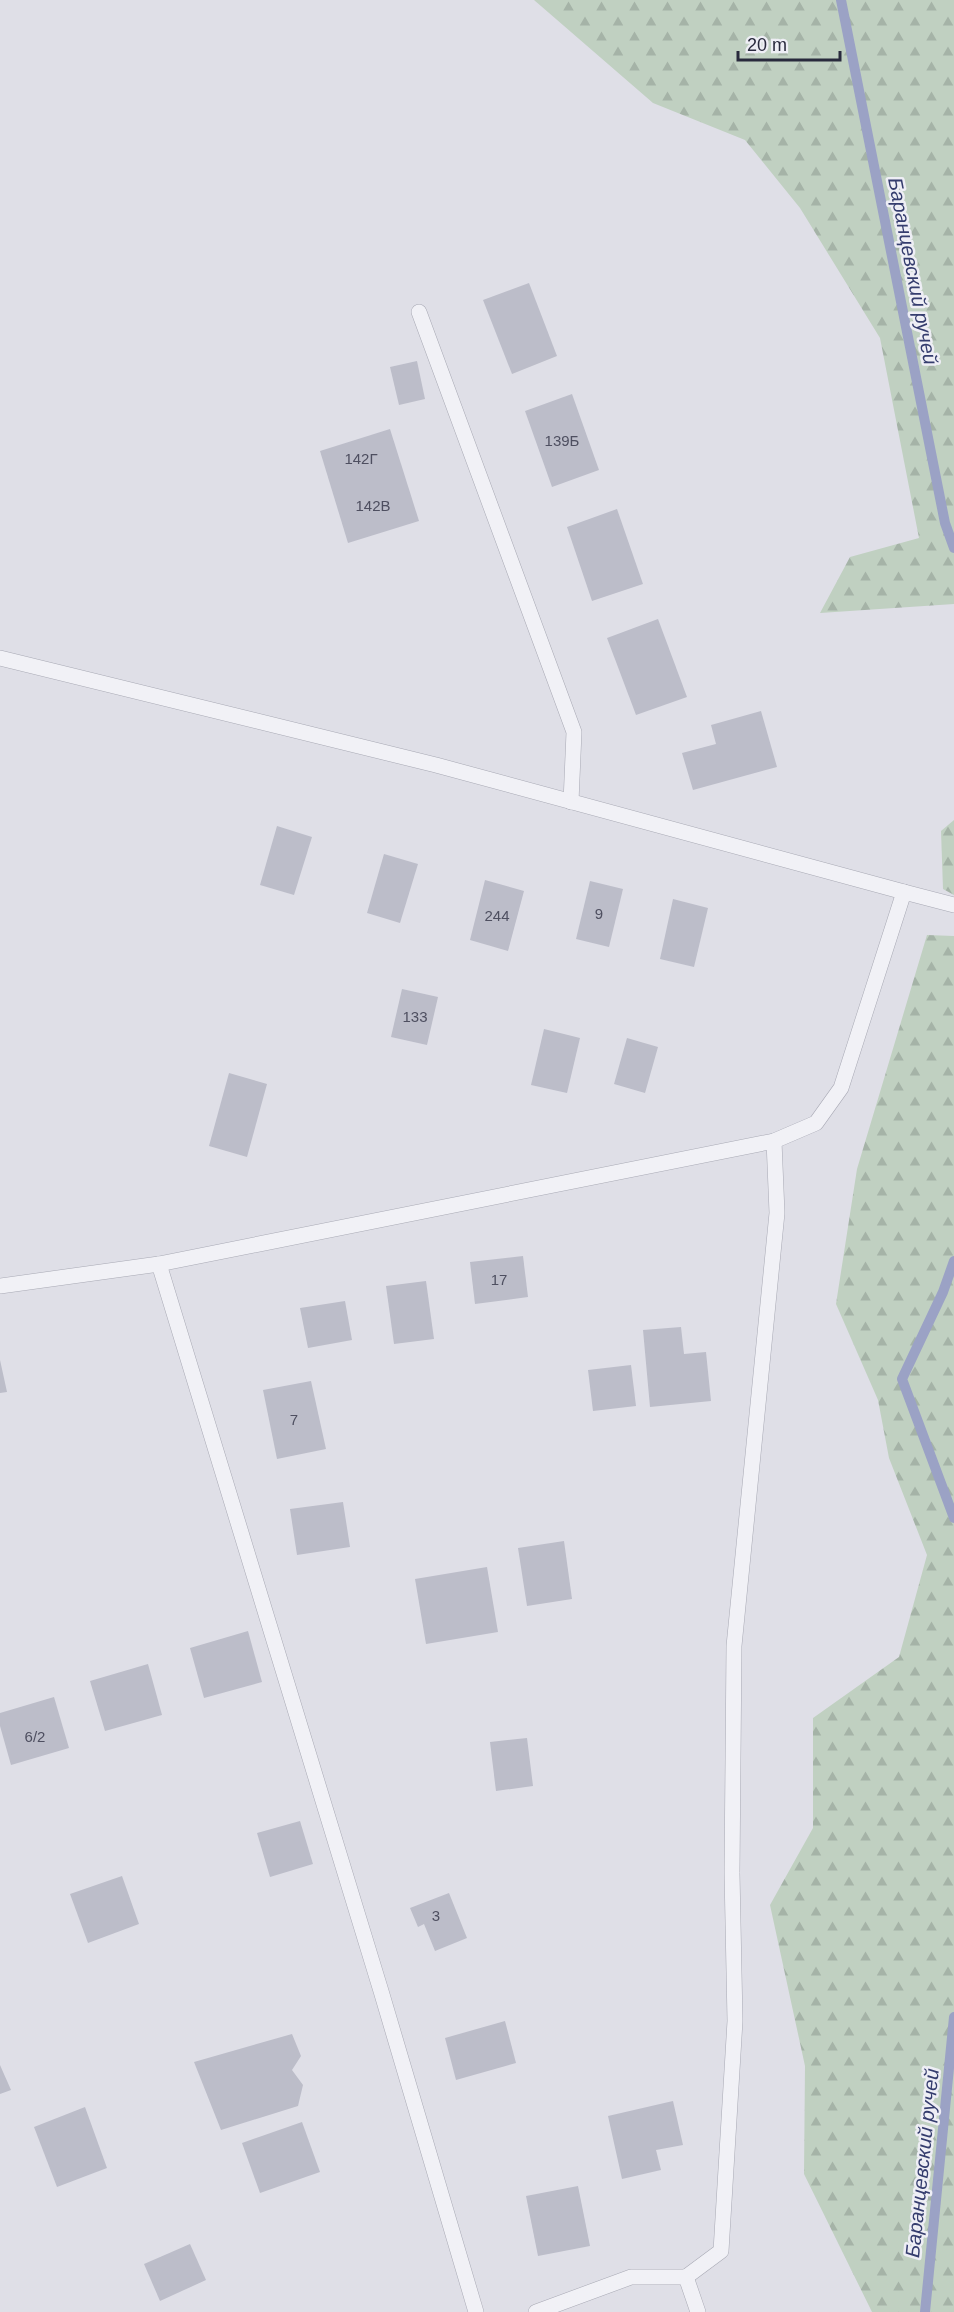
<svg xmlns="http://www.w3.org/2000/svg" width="954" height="2312" viewBox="0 0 954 2312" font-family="Helvetica,sans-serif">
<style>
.forest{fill:url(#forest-firs)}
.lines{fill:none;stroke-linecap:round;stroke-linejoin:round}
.stream{stroke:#9ba2c5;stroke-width:10}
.building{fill:#bcbdc9}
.service-casing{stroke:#a8a9b4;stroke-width:16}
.service{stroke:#f1f1f6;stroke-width:15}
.labels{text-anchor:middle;stroke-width:5;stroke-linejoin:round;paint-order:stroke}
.number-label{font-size:15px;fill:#4e4f60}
.water-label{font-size:20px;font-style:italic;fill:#353d6e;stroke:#eeeef5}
</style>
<defs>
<pattern id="forest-firs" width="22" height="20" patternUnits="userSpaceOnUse" patternTransform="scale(1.5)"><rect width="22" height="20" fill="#c0d0c1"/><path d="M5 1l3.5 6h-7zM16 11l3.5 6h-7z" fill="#a5b3a7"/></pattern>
</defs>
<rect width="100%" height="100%" fill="#dfdfe7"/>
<g class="forest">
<path d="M 534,0 L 954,0 L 954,604 L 820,613 L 850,557 L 919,538 L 880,338 L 800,208 L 745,140 L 653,103 Z"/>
<path d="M 954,820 L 954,895 L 943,889 L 941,831 Z"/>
<path d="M 927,935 L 954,936 L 954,2312 L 872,2312 L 804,2174 L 805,2066 L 770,1905 L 813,1828 L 813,1718 L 899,1657 L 927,1555 L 889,1458 L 878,1400 L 836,1304 L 857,1169 Z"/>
</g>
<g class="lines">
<g class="stream">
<path d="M 841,0 L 945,523 L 954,548"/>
<path d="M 954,1261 L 943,1292 L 902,1379 L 954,1518"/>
<path d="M 925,2312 L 954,2017"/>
</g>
</g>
<g class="building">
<path d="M 529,283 L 557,356 L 512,374 L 483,300 Z"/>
<path d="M 417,361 L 425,399 L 399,405 L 390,367 Z"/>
<path d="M 572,394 L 599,470 L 552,487 L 525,411 Z"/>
<path d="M 390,429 L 419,521 L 348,543 L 320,451 Z"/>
<path d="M 617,509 L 643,584 L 592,601 L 567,527 Z"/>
<path d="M 658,619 L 687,697 L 636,715 L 607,638 Z"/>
<path d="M 761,711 L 777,767 L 693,790 L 682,753 L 716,744 L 711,725 Z"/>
<path d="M 277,826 L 312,837 L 294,895 L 260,885 Z"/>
<path d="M 384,854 L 418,864 L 400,923 L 367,913 Z"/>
<path d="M 485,880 L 524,891 L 508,951 L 470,940 Z"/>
<path d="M 590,881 L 623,889 L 609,947 L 576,939 Z"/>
<path d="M 673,899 L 708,908 L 694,967 L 660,959 Z"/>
<path d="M 402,989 L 438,997 L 427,1045 L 391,1037 Z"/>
<path d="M 544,1029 L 580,1038 L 567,1093 L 531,1085 Z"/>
<path d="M 627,1038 L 658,1047 L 645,1093 L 614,1084 Z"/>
<path d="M 229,1073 L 267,1084 L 247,1157 L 209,1146 Z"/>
<path d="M 523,1256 L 528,1297 L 475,1304 L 470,1262 Z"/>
<path d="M 426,1281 L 434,1339 L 394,1344 L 386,1286 Z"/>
<path d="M 345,1301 L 352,1340 L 308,1348 L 300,1308 Z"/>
<path d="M 681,1327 L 684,1354 L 706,1352 L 711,1401 L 650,1407 L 643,1330 Z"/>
<path d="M 0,1360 L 7,1392 L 0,1393 Z"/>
<path d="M 631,1365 L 636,1406 L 593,1411 L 588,1370 Z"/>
<path d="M 311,1381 L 326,1449 L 277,1459 L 263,1390 Z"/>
<path d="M 343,1502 L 350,1547 L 297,1555 L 290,1509 Z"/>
<path d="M 564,1541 L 572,1599 L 527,1606 L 518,1548 Z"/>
<path d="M 487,1567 L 498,1632 L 426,1644 L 415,1579 Z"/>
<path d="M 248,1631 L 262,1682 L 204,1698 L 190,1648 Z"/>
<path d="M 148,1664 L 162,1715 L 105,1731 L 90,1681 Z"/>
<path d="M 54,1697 L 69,1748 L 11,1765 L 0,1726 L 0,1713 Z"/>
<path d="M 527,1738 L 533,1786 L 496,1791 L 490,1742 Z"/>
<path d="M 300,1821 L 313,1864 L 270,1877 L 257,1833 Z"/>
<path d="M 122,1876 L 139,1924 L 88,1943 L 70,1894 Z"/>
<path d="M 449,1893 L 467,1938 L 435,1951 L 424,1924 L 418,1927 L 410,1908 Z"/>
<path d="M 505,2021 L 516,2063 L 456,2080 L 445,2038 Z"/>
<path d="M 292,2034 L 301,2056 L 292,2070 L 303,2085 L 298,2106 L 221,2130 L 194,2062 Z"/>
<path d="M 0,2065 L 11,2090 L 0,2094 Z"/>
<path d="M 673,2101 L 683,2145 L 656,2150 L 661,2170 L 622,2179 L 608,2116 Z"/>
<path d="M 85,2107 L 107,2168 L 57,2187 L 34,2127 Z"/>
<path d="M 302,2122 L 320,2172 L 260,2193 L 242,2143 Z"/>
<path d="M 578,2186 L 590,2246 L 538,2256 L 526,2196 Z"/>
<path d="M 190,2244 L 206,2280 L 160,2301 L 144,2264 Z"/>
</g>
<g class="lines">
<g class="service-casing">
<g id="service">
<path d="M 419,312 L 574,732 L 571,802"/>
<path d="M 0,658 L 436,765 L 904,892"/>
<path d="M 774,1141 L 816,1123 L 841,1088 L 904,892 L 954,905"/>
<path d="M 159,1264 L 381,1991 L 476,2312"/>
<path d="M 0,1286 L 159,1264 L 774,1141 L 777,1213 L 734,1646 L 732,1873 L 735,2021 L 721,2251 L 686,2277"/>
<path d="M 536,2312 L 631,2277 L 686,2277 L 698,2312"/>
</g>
</g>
<use href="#service" class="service"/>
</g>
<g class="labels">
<g class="number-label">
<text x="562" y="446">139Б</text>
<text x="361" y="464">142Г</text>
<text x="373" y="511">142В</text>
<text x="599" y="919">9</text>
<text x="497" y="921">244</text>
<text x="415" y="1022">133</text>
<text x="499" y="1285">17</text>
<text x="294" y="1425">7</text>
<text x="35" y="1742">6/2</text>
<text x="436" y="1921">3</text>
</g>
<g class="water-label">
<text transform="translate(913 271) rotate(79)" y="7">Баранцевский ручей</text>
<text transform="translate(922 2163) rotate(-84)" y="7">Баранцевский ручей</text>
</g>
</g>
<path d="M738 51v9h102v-9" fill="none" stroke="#292a3d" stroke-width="3"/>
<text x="747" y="51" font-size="18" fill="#292a3d" stroke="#eeeef5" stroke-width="4.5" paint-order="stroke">20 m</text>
</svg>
